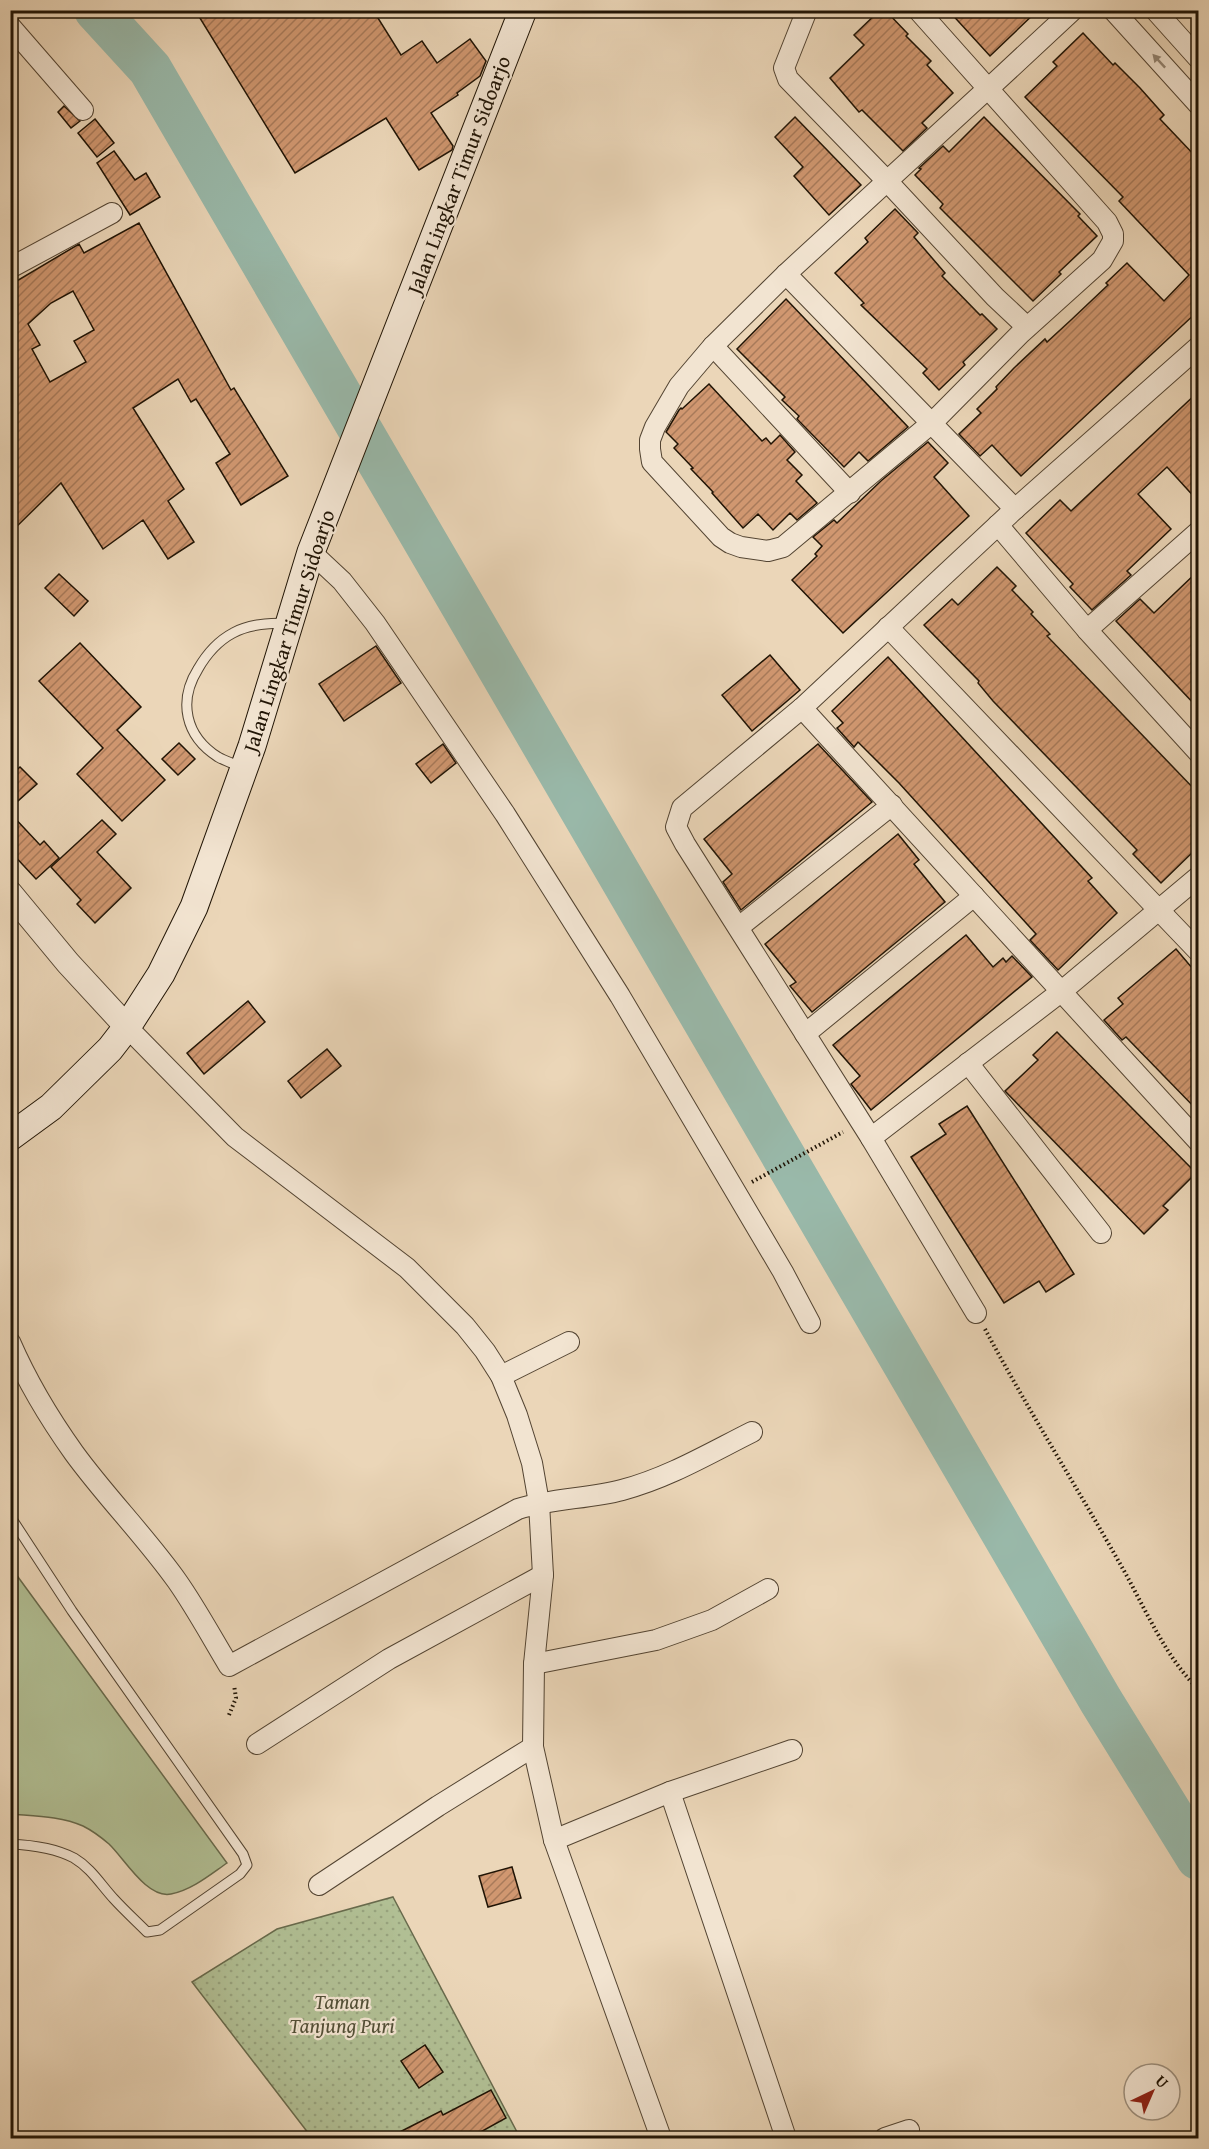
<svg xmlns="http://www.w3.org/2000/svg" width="1209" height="2149" viewBox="0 0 1209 2149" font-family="'Gentium Book Plus',serif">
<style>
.grass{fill:#b1bf94;stroke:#686a4c;stroke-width:1.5}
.park{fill:url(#park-dots);stroke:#686a4c;stroke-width:1.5}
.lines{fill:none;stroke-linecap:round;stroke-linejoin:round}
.river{stroke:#99b9aa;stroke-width:44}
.building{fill:url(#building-hatch);stroke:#201405;stroke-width:1.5;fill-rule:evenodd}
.service-casing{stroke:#534432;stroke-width:11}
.minor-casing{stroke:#534432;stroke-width:22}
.tertiary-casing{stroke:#534432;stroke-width:26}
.secondary-casing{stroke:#201405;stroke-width:29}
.path{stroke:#201405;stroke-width:4;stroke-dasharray:1.5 3;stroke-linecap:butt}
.service{stroke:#f2e4d1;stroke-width:9}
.minor{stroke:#f2e4d1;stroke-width:20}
.tertiary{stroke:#f2e4d1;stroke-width:24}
.secondary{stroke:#f2e4d1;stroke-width:27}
.oneway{fill:#948675}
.labels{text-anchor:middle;stroke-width:4.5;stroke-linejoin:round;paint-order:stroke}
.street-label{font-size:21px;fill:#201405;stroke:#f2e4d1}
.park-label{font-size:21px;font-style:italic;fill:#535037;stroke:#f2e4d1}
</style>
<defs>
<pattern id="park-dots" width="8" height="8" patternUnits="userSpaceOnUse" patternTransform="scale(1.5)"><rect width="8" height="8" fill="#b1bf94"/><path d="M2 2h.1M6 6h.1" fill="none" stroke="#98a37e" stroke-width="1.8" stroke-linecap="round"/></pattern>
<pattern id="building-hatch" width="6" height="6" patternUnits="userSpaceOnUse" patternTransform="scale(1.5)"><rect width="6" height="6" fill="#d09770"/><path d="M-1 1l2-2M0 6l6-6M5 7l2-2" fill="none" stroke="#a87a5a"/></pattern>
</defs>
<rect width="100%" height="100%" fill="#ebd6b8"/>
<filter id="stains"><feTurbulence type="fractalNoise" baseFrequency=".00333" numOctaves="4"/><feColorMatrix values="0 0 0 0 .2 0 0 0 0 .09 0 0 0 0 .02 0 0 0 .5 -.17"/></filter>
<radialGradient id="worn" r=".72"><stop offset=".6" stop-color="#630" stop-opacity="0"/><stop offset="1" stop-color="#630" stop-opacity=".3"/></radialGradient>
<path class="grass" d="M 10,1566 L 227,1863 C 211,1874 192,1890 171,1894 C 147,1899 124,1858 109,1844 C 102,1838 91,1830 83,1826 C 61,1816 34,1816 11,1814 Z"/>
<path class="park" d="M 393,1897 L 517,2132 L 515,2138 L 312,2138 L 192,1982 L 277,1929 Z"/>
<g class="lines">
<path class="river" d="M 96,10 L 150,69 L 1101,1701 L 1198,1858"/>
</g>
<g class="building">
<path d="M 195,10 L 373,10 L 401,55 L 422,41 L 437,63 L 470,39 L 486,61 L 480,76 L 457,93 L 458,95 L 431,113 L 453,146 L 452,150 L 419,170 L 386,118 L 295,173 Z"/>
<path d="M 880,10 L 885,10 L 908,34 L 906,36 L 931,61 L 927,65 L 953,93 L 922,123 L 927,128 L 903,151 L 862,110 L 859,112 L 830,78 L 864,45 L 854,35 Z"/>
<path d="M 948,10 L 1038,10 L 990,56 Z"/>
<path d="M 1083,33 L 1113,65 L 1115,63 L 1140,88 L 1164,115 L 1160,119 L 1198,159 L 1198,311 L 1021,476 L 992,445 L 980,456 L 959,434 L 981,413 L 977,409 L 997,389 L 996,387 L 1014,368 L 1045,339 L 1047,342 L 1071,320 L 1108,285 L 1106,283 L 1127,263 L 1164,301 L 1189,275 L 1119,201 L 1123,197 L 1025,97 L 1057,66 L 1053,62 Z"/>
<path d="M 64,106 L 80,121 L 71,128 L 58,112 Z"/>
<path d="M 795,117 L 861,185 L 829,215 L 794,176 L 803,167 L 775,137 Z"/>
<path d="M 984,117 L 1080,214 L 1078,216 L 1097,236 L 1059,272 L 1061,274 L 1033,301 L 940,208 L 943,204 L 915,175 L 921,169 L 919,168 L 943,146 L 949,152 Z"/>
<path d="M 95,119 L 114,143 L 97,157 L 78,133 Z"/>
<path d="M 114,151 L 135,180 L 146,173 L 160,197 L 130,215 L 97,163 Z"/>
<path d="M 895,209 L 918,233 L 914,237 L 945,273 L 942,276 L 980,315 L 982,314 L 997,329 L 963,362 L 965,365 L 939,390 L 923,373 L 927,369 L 861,305 L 864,303 L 835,273 L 868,242 L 865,238 Z"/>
<path d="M 139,223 L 231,390 L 234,388 L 288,476 L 241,505 L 216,463 L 230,454 L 196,399 L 191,402 L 178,379 L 133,408 L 184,489 L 168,501 L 194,542 L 168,559 L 143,520 L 103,549 L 61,483 L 10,533 L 10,285 L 79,244 L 84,253 ZM 73,291 L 94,330 L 74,341 L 86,362 L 50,382 L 32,349 L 40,345 L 28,324 L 51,303 Z"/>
<path d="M 786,299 L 908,427 L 868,461 L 859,452 L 844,467 L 797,419 L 799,416 L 782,400 L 785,397 L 737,349 Z"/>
<path d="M 709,384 L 762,441 L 766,438 L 771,444 L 780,435 L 795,452 L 787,460 L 802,475 L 796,481 L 817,503 L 797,520 L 790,513 L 773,530 L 758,514 L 743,528 L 712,493 L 713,492 L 691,469 L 693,468 L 674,448 L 678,444 L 666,432 L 679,410 L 681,408 L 682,409 Z"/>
<path d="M 1198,392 L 1198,501 L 1167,467 L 1138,494 L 1171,529 L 1127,571 L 1131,575 L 1092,610 L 1070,587 L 1073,584 L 1026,533 L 1060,500 L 1071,511 Z"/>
<path d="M 928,442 L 948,463 L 934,477 L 969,516 L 843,633 L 792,580 L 817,556 L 815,554 L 822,546 L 813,537 L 834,520 L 837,523 L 882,480 Z"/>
<path d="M 997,567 L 1016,586 L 1012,590 L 1033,612 L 1031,614 L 1050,634 L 1047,636 L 1198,793 L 1198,847 L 1161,883 L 1133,854 L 1137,850 L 993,701 L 978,683 L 979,681 L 924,625 L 952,599 L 958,605 Z"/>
<path d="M 1198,571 L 1198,708 L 1116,621 L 1140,599 L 1154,613 Z"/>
<path d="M 59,574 L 88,601 L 74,616 L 45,588 Z"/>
<path d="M 80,643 L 141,707 L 117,730 L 165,780 L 122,821 L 77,774 L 103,748 L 39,681 Z"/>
<path d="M 376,646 L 401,683 L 344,721 L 319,684 Z"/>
<path d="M 770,655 L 800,690 L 752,731 L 722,695 Z"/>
<path d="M 888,657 L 1092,878 L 1088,881 L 1117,913 L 1058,970 L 1030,940 L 1036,934 L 899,783 L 858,742 L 854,747 L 837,728 L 843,723 L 832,711 Z"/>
<path d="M 179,743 L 195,759 L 178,775 L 162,759 Z"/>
<path d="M 443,744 L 456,763 L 431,783 L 416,764 Z"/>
<path d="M 818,744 L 872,802 L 741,910 L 723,882 L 732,874 L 704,839 Z"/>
<path d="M 20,767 L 37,784 L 10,808 L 10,776 Z"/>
<path d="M 10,813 L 40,845 L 44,841 L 59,858 L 36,879 L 10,851 Z"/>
<path d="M 102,820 L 116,834 L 97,852 L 131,888 L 95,923 L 77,904 L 81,900 L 51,867 Z"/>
<path d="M 898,834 L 919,860 L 914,864 L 945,902 L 812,1012 L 790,986 L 796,982 L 765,944 Z"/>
<path d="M 966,935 L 993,967 L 1003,958 L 1006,962 L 1012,956 L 1032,977 L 871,1110 L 851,1084 L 860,1076 L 833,1045 Z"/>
<path d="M 1176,949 L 1198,975 L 1198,1111 L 1126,1037 L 1122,1040 L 1104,1020 L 1123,1004 L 1118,998 Z"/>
<path d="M 248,1001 L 265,1022 L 204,1074 L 187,1053 Z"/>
<path d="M 1057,1032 L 1196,1173 L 1163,1206 L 1168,1210 L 1144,1234 L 1005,1091 L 1038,1060 L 1033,1055 Z"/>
<path d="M 327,1049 L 341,1066 L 301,1098 L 288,1081 Z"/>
<path d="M 967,1106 L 1074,1274 L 1046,1292 L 1039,1281 L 1004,1303 L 911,1157 L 946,1134 L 939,1124 Z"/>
<path d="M 512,1867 L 521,1898 L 488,1907 L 479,1876 Z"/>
<path d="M 425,2045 L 443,2072 L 419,2088 L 401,2061 Z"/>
<path d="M 491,2090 L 506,2118 L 468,2139 L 386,2139 L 441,2111 L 443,2115 Z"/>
</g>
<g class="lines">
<g class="service-casing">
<g id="service">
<path d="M 243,768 C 235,764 225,761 218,757 C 185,736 178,701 198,669 C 206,655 218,641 233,633 C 249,624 269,623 287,623"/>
<path d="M 10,1516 L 72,1611 L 243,1854 L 247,1865 L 240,1874 L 160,1930 L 147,1932 C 136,1921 124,1910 114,1899 C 101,1885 91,1868 74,1858 C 55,1848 32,1845 10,1844"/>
</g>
</g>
<g class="minor-casing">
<g id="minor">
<path d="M 807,10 L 784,68 L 788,79 L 887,181 L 995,297 L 1027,327"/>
<path d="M 918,10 L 1107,222 L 1113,234 L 1113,241 L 1102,260 L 1021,333 L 933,422 L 783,547 L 768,551 L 741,547 L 730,543 L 721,537 L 652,462 L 650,449 L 650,440 L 655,427 L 679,386 L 713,346 L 786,274 L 984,92 L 988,89 L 1073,10"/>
<path d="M 1113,10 L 1198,104"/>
<path d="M 1155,10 L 1198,58"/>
<path d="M 10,26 L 83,110"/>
<path d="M 10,268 L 112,213"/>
<path d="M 786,274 L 1015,509"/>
<path d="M 713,346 L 850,493"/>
<path d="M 1198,347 L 1015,509 L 802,708 L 682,808 L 676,827 L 685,844 L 871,1138 L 1062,991 L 1198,877"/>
<path d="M 998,525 L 1087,630 L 1198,752"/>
<path d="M 311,552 L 342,581 L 375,623 L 505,814 L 620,996 L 783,1272 L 810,1323"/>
<path d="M 888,627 L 1198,951"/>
<path d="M 1087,630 L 1198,532"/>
<path d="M 802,708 L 1198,1141"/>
<path d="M 739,927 L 892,805"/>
<path d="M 127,1027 L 235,1137 L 407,1268 L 465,1326 L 485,1351 L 501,1376 L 517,1415 L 532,1463 L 539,1503 L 543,1575 L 534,1664 L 533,1747 L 554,1840 L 661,2138"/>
<path d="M 805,1034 L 974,896"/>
<path d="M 968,1063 L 1101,1233"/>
<path d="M 871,1138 L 976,1313"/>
<path d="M 10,1342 C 27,1381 49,1418 74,1453 C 106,1497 145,1536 177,1581 C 196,1608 212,1638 229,1666 L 518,1509 C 552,1498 588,1499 622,1490 C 668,1478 710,1453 752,1432"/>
<path d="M 501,1376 L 569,1342"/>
<path d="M 534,1664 L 656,1640 L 712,1620 L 768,1589"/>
<path d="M 257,1744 L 389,1659 L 543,1575"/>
<path d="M 670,1792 L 786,2138"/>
<path d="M 554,1840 L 670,1792 L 792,1750"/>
<path d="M 319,1885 L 438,1806 L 533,1747"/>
<path d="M 885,2138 L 909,2130"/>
</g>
</g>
<g class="tertiary-casing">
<path id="tertiary" d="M 10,893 L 68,963 L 127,1027"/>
</g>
<g class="secondary-casing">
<path id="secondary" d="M 10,1137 L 51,1107 L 110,1049 L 127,1027 L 161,974 L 194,907 L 252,746 L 311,552 L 523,10"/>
</g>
<g class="path">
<path d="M 752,1182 L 843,1132"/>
<path d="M 985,1329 C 1027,1408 1075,1484 1119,1562 C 1144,1605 1163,1654 1198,1689"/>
<path d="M 229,1715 L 236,1698 L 234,1685"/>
</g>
<use href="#service" class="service"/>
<use href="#minor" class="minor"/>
<use href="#tertiary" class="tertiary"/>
<use href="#secondary" class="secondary"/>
</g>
<defs><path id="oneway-solid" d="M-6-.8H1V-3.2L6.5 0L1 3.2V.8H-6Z" transform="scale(1.5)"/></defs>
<use class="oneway" href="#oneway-solid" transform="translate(1159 61) rotate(-133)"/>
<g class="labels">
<g class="street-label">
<text transform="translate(459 175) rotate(-69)" y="7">Jalan Lingkar Timur Sidoarjo</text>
<text transform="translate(289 631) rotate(-72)" y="7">Jalan Lingkar Timur Sidoarjo</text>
</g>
<g class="park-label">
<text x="342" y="2009">Taman<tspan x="342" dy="24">Tanjung Puri</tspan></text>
</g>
</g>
<rect width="1209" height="2149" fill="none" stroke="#ebd6b8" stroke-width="36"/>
<rect x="12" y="12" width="1185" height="2125" fill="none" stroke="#201405" stroke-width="3"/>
<rect x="18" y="18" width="1173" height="2113" fill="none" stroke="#201405" stroke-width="1.5"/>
<g transform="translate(1152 2092) rotate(44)"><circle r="28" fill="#f2e4d1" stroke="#9e917f" stroke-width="1.5"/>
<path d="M0-4.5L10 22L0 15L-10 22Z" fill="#8f2418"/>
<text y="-9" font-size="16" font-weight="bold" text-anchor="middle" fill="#201405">U</text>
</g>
<rect width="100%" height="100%" filter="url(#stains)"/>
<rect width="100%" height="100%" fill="url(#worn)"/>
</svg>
